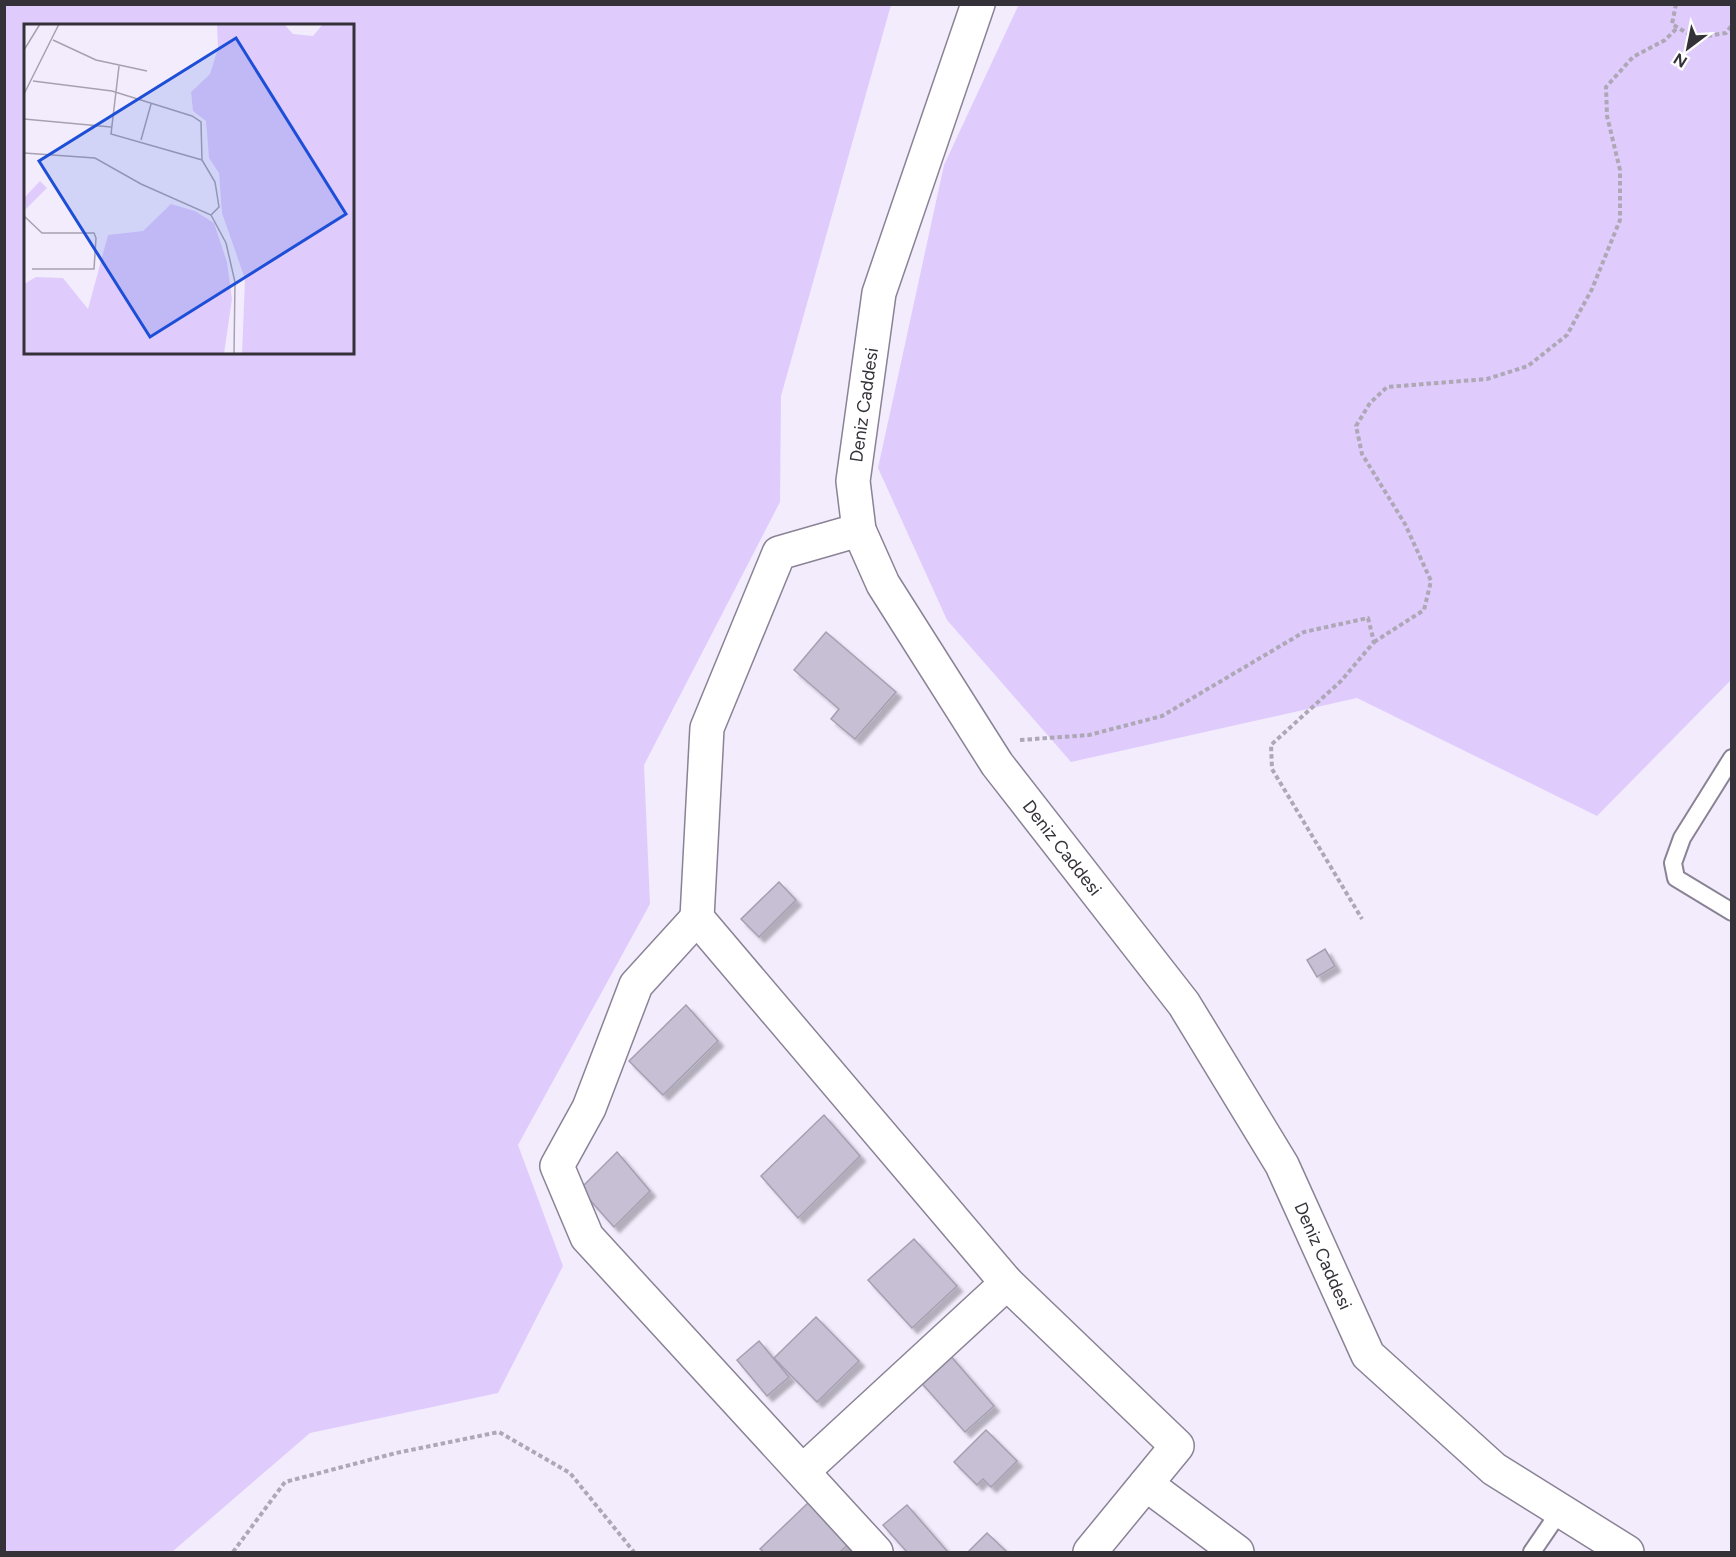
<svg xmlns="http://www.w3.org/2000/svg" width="1736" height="1557" viewBox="0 0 1736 1557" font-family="Figtree,sans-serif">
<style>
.green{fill:#dfccfc;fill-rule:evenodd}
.building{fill:#c7bfd3;stroke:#a69eb1;stroke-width:1.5;filter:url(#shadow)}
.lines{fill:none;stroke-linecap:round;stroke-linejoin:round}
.service-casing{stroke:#8a8295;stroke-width:20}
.minor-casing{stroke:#8a8295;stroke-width:36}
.secondary-casing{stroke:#8a8295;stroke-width:36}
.path{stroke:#aea8b6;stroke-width:4;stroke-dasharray:4.5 3;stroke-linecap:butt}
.service{stroke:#fff;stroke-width:16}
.minor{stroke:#fff;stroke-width:33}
.secondary{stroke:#fff;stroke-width:33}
.labels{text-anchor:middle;stroke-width:6;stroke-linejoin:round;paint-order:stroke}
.street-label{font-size:18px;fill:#353139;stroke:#fff}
.inset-road{fill:none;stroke:#a7a1af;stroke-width:1.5}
.view{fill:#1d4ed8;fill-opacity:0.15;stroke:#1d4ed8;stroke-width:3}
.inset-edge{fill:none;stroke:#353139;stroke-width:3}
</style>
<defs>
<filter id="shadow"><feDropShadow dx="5.5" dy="5.5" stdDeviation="1.5" flood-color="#0004"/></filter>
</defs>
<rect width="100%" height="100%" fill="#f3ecfd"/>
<g class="green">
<path d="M 5,4 L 891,5 L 781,396 L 780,502 L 644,765 L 650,904 L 518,1145 L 563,1266 L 498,1393 L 310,1433 L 172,1552 L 5,1552 ZM 26,26 L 352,26 L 352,352 L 26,352 Z"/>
<path d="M 1019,4 L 1731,5 L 1731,680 L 1597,816 L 1357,698 L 1071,762 L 947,620 L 878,468 L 944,165 Z"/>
</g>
<g class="building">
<path d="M 826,632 L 896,692 L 855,739 L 831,719 L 839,709 L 794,670 Z"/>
<path d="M 779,882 L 796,900 L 759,937 L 741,919 Z"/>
<path d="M 1325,949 L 1335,966 L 1317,977 L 1307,960 Z"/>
<path d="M 686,1005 L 718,1041 L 663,1095 L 629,1061 Z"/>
<path d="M 824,1115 L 860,1156 L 798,1218 L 761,1176 Z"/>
<path d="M 617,1152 L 650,1191 L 614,1227 L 580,1189 Z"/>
<path d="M 914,1239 L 957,1286 L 912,1328 L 868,1280 Z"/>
<path d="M 816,1317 L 859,1361 L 817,1402 L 774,1358 Z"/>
<path d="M 759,1341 L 789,1377 L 767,1396 L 737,1360 Z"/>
<path d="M 948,1353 L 994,1406 L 965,1432 L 918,1379 Z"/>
<path d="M 986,1430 L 1017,1461 L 991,1487 L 983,1479 L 977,1485 L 954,1462 Z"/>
<path d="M 810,1501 L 850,1543 L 840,1552 L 764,1552 L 760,1549 Z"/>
<path d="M 907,1505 L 947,1551 L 946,1552 L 907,1552 L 883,1525 Z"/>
<path d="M 987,1533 L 1007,1552 L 968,1552 Z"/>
</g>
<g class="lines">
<g class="service-casing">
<g id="service">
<path d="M 1732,758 L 1682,838 L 1673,863 L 1676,878 L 1732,912"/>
<path d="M 1532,1552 L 1560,1511"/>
</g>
</g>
<g class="minor-casing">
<g id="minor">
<path d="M 859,530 L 779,553 L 707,728 L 697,918 L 1007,1283 L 1177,1446 L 1090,1552"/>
<path d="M 697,918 L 636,985 L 589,1108 L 557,1166 L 587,1237 L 876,1552"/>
<path d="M 803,1471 L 1007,1283"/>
<path d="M 1146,1484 L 1237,1552"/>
</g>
</g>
<g class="secondary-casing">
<path id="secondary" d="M 978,4 L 879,293 L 853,481 L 859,530 L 883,584 L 997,764 L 1184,1004 L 1282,1165 L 1368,1355 L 1494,1469 L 1627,1552"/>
</g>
<g class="path">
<path d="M 1676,4 L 1672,24 L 1695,38 L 1726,33 L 1732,25"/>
<path d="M 1374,642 L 1424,610 L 1431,581 L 1405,524 L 1362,454 L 1356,426 L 1370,403 L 1387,387 L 1487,379 L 1528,366 L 1567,335 L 1592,289 L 1620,220 L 1620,170 L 1607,116 L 1606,87 L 1633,57 L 1665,40 L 1678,27"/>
<path d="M 1020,740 L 1089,735 L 1162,716 L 1304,632 L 1368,618 L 1374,642 L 1341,681 L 1271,745 L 1272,769 L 1362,919"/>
<path d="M 233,1552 L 285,1482 L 396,1453 L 499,1432 L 570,1473 L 634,1552"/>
</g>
<use href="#service" class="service"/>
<use href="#minor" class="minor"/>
<use href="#secondary" class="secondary"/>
</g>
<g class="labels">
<g class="street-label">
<text transform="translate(864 405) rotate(-82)" y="6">Deniz Caddesi</text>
<text transform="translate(1062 848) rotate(52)" y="6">Deniz Caddesi</text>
<text transform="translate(1323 1256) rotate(66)" y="6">Deniz Caddesi</text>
</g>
</g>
<g transform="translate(24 24)">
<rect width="330" height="330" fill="#f3ecfd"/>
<path d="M 193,0 L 260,0 L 269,10 L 289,12 L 299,0 L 330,0 L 330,330 L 218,330 L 221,255 L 198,189 L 195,149 L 185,134 L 182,97 L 169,87 L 167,68 L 186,50 L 194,24 ZM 16,157 L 23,164 L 2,185 L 0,174 ZM 147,180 L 171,187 L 190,199 L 203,238 L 208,275 L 200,330 L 0,330 L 0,260 L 12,253 L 39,254 L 64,285 L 84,211 L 119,207 Z" fill="#dfccfc"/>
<path class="inset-road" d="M 29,16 L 72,36 L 123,47M 0,26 L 16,0M 95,42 L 87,110 L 178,136 L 191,158 L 195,183 L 187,191M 9,57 L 88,67 L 168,92 L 177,98 L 178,136M 0,70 L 35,0M 0,95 L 87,103M 117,116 L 127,80M 0,129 L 71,134 L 117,160 L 187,191 L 202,219 L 211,258 L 210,330M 0,192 L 18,209 L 70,209 L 72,214 L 70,245 L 8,245"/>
<path class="view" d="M 212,14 L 322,190 L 126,313 L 15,137 Z"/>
<rect width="330" height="330" class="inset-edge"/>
</g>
<rect width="1736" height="1557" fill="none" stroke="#353139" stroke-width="12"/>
<g transform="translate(1688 48) rotate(212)" stroke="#ffffff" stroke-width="4.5" paint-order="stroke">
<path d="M0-4.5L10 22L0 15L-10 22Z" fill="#353139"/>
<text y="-9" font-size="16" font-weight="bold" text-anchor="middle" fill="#353139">N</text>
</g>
</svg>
